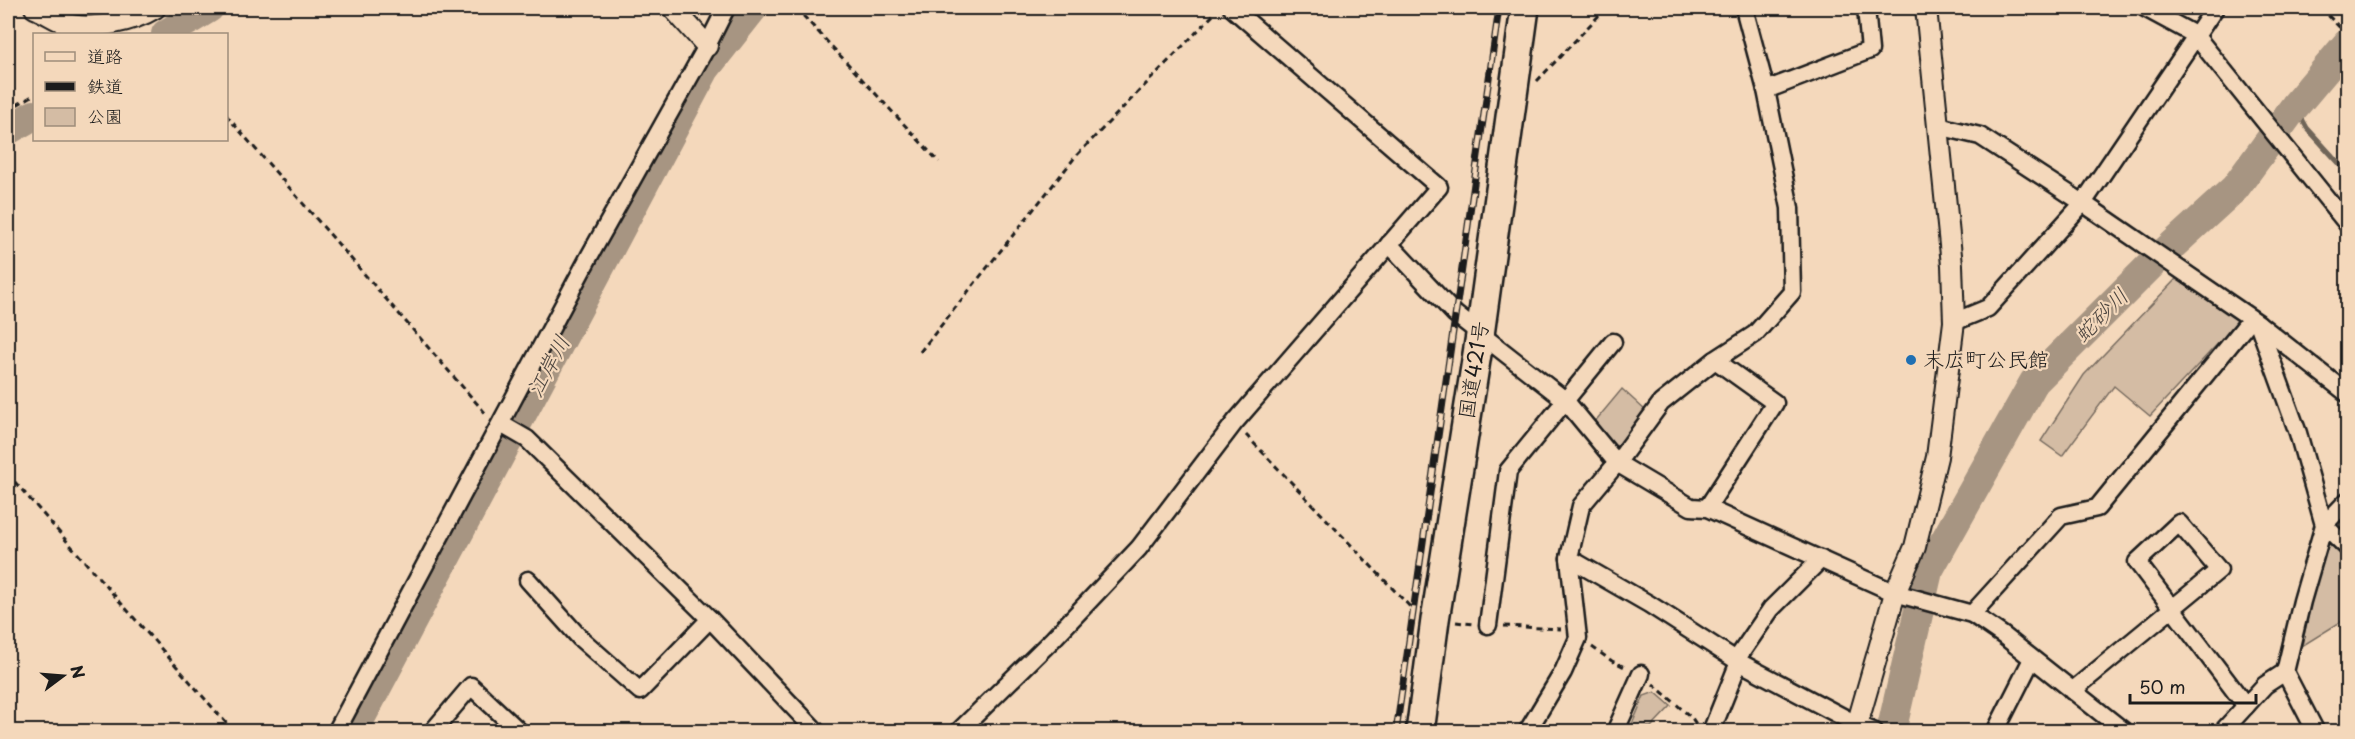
<svg xmlns="http://www.w3.org/2000/svg" width="2355" height="739" viewBox="0 0 2355 739" font-family="'Playpen Sans','Klee One',sans-serif">
<style>
.green{fill:#d4bca4;stroke:#786c60;stroke-width:1.5}
.lines{fill:none;stroke-linecap:round;stroke-linejoin:round}
.stream{stroke:#6f6559;stroke-width:5}
.river{stroke:#a79582;stroke-width:30}
.minor-casing{stroke:#1c1c1c;stroke-width:21}
.tertiary-casing{stroke:#1c1c1c;stroke-width:24}
.trunk-casing{stroke:#1c1c1c;stroke-width:32}
.path{stroke:#1c1c1c;stroke-width:3;stroke-dasharray:6 4.5;stroke-linecap:butt}
.minor{stroke:#f4d8bb;stroke-width:16}
.tertiary{stroke:#f4d8bb;stroke-width:20}
.trunk{stroke:#f4d8bb;stroke-width:27}
.rail-casing{stroke:#1c1c1c;stroke-width:7}
.rail{stroke:#f4d8bb;stroke-width:4.5;stroke-dasharray:14;stroke-linecap:butt}
.poi-dot{fill:#1f6fb2;stroke:#f4d8bb;stroke-width:2}
.labels{text-anchor:middle;stroke-width:4.5;stroke-linejoin:round;paint-order:stroke}
.poi-label{font-size:21px;fill:#1c1c1c;stroke:#f4d8bb;text-anchor:start}
.street-label{font-size:21px;fill:#1c1c1c;stroke:#f4d8bb}
.water-label{font-size:22px;font-style:italic;fill:#4d4640;stroke:#f4d8bb}
</style>
<rect width="100%" height="100%" fill="#f4d8bb"/>
<filter id="ink" filterUnits="userSpaceOnUse"><feTurbulence type="fractalNoise" baseFrequency=".0167" numOctaves="2"/><feDisplacementMap in="SourceGraphic" scale="12" xChannelSelector="R" yChannelSelector="G"/><feConvolveMatrix kernelMatrix="1 2 1 2 8 2 1 2 1" color-interpolation-filters="sRGB"/></filter>
<g filter="url(#ink)">
<g class="green">
<path d="M 2176,279 L 2240,320 L 2150,416 L 2114,386 L 2062,456 L 2041,441 L 2084,375 Z"/>
<path d="M 1622,389 L 1646,411 L 1621,446 L 1608,445 L 1592,425 Z"/>
<path d="M 2327,542 L 2347,561 L 2347,618 L 2302,646 L 2321,551 Z"/>
<path d="M 1655,692 L 1671,706 L 1651,727 L 1630,729 L 1644,696 Z"/>
</g>
<g class="lines">
<path class="stream" d="M 2295,106 L 2307,128 L 2348,173"/>
<g class="river">
<path d="M 166,34 L 209,8"/>
<path d="M 8,130 L 34,115"/>
<path d="M 353,732 L 705,69 L 753,8"/>
<path d="M 1891,732 L 1928,571 L 2034,382 L 2154,262 L 2235,188 L 2295,106 L 2348,43"/>
</g>
<g class="minor-casing">
<g id="minor">
<path d="M 2145,8 L 2195,35 L 2348,225"/>
<path d="M 1766,90 L 1870,50 L 1866,8"/>
<path d="M 1938,126 L 1980,136 L 2083,203 L 2258,323 L 2298,433 L 2324,525 L 2302,601 L 2285,672 L 2265,685 L 2222,732"/>
<path d="M 1389,244 L 1455,314 L 1565,400 L 1617,463 L 1691,507 L 1707,508 L 1895,593 L 1972,614 L 2004,636 L 2125,732"/>
<path d="M 1954,322 L 1988,308 L 2083,203 L 2215,8"/>
<path d="M 2259,324 L 2348,394"/>
<path d="M 501,424 L 527,439 L 710,619 L 817,732"/>
<path d="M 2348,500 L 2324,525 L 2348,548"/>
<path d="M 1707,508 L 1775,403 L 1715,360"/>
<path d="M 1569,558 L 1649,604 L 1739,662 L 1858,725 L 1875,732"/>
<path d="M 528,580 L 580,638 L 640,691 L 710,619"/>
<path d="M 1972,614 L 2061,516 L 2097,508 L 2251,319"/>
<path d="M 1488,625 L 1508,471 L 1613,342"/>
<path d="M 1736,660 L 1771,609 L 1821,559"/>
<path d="M 2285,672 L 2316,732"/>
<path d="M 2072,691 L 2219,570 L 2179,523 L 2137,562 L 2246,706"/>
<path d="M 336,732 L 590,255 L 707,46 L 726,8"/>
<path d="M 432,732 L 471,686 L 520,732"/>
<path d="M 958,732 L 1053,639 L 1139,548 L 1235,422 L 1439,187 L 1232,8"/>
<path d="M 1527,732 L 1563,672 L 1578,638 L 1569,558 L 1581,506 L 1617,463 L 1661,403 L 1715,360 L 1755,334 L 1792,292 L 1790,208 L 1766,90 L 1744,8"/>
<path d="M 1615,732 L 1641,674"/>
<path d="M 1711,732 L 1739,662"/>
<path d="M 1995,732 L 2032,659"/>
</g>
</g>
<g class="tertiary-casing">
<g id="tertiary">
<path d="M 35,8 C 45,12 55,19 65,23 C 89,32 134,21 155,8"/>
<path d="M 673,8 L 707,46"/>
<path d="M 1855,732 L 1895,593 L 1915,547 L 1937,457 L 1954,322 L 1952,265 L 1926,8"/>
</g>
</g>
<g class="trunk-casing">
<path id="trunk" d="M 1420,732 L 1435,620 L 1480,335 L 1525,8"/>
</g>
<g class="path">
<path d="M 796,8 L 939,162"/>
<path d="M 2321,8 L 2348,36"/>
<path d="M 1537,81 L 1606,8"/>
<path d="M 8,110 L 34,95"/>
<path d="M 226,115 L 487,415"/>
<path d="M 920,352 L 1076,156 L 1216,12"/>
<path d="M 1246,435 L 1415,612"/>
<path d="M 8,474 L 234,732"/>
<path d="M 1456,622 L 1474,624"/>
<path d="M 1504,626 L 1561,629"/>
<path d="M 1592,647 L 1612,661 L 1627,668"/>
<path d="M 1653,684 L 1692,718 L 1696,724"/>
</g>
<use href="#minor" class="minor"/>
<use href="#tertiary" class="tertiary"/>
<use href="#trunk" class="trunk"/>
<g class="rail-casing">
<path id="rail" d="M 1396,732 L 1499,8"/>
</g>
<use href="#rail" class="rail"/>
</g>
</g>
<circle class="poi-dot" cx="1911" cy="360" r="6"/>
<g class="labels">
<g class="poi-label">
<text x="1923" y="367">末広町公民館</text>
</g>
<g class="street-label">
<text transform="translate(1474 370) rotate(-81)" y="7">国道421号</text>
</g>
<g class="water-label">
<text transform="translate(2101 315) rotate(-45)" y="8">蛇砂川</text>
<text transform="translate(548 366) rotate(-62)" y="8">江岸川</text>
</g>
</g>
<rect width="2355" height="739" fill="none" stroke="#f4d8bb" stroke-width="30"/>
<rect x="15" y="15" width="2325" height="709" fill="none" stroke="#1c1c1c" stroke-width="2" filter="url(#ink)"/>
<rect x="33" y="33" width="195" height="108" fill="#f4d8bb" stroke="#9e8d7b" stroke-width="1.5"/>
<rect x="45" y="52" width="30" height="9" fill="#f4d8bb" stroke="#9e8d7b" stroke-width="1.5"/>
<text x="87" y="63" font-size="18" fill="#1c1c1c">道路</text>
<rect x="45" y="82" width="30" height="9" fill="#1c1c1c" stroke="#9e8d7b" stroke-width="1.5"/>
<text x="87" y="93" font-size="18" fill="#1c1c1c">鉄道</text>
<rect x="45" y="108" width="30" height="18" fill="#d4bca4" stroke="#9e8d7b" stroke-width="1.5"/>
<text x="87" y="123" font-size="18" fill="#1c1c1c">公園</text>
<g transform="translate(63 676) rotate(74)" stroke="#f4d8bb" stroke-width="4.5" paint-order="stroke">
<path d="M0-4.5L10 22L0 15L-10 22Z" fill="#1c1c1c"/>
<text y="-9" font-size="16" font-weight="bold" text-anchor="middle" fill="#1c1c1c">N</text>
</g>
<path d="M2130 694v9h126v-9" fill="none" stroke="#1c1c1c" stroke-width="3"/>
<text x="2139" y="694" font-size="18" fill="#1c1c1c" stroke="#f4d8bb" stroke-width="4.5" paint-order="stroke">50 m</text>
</svg>
